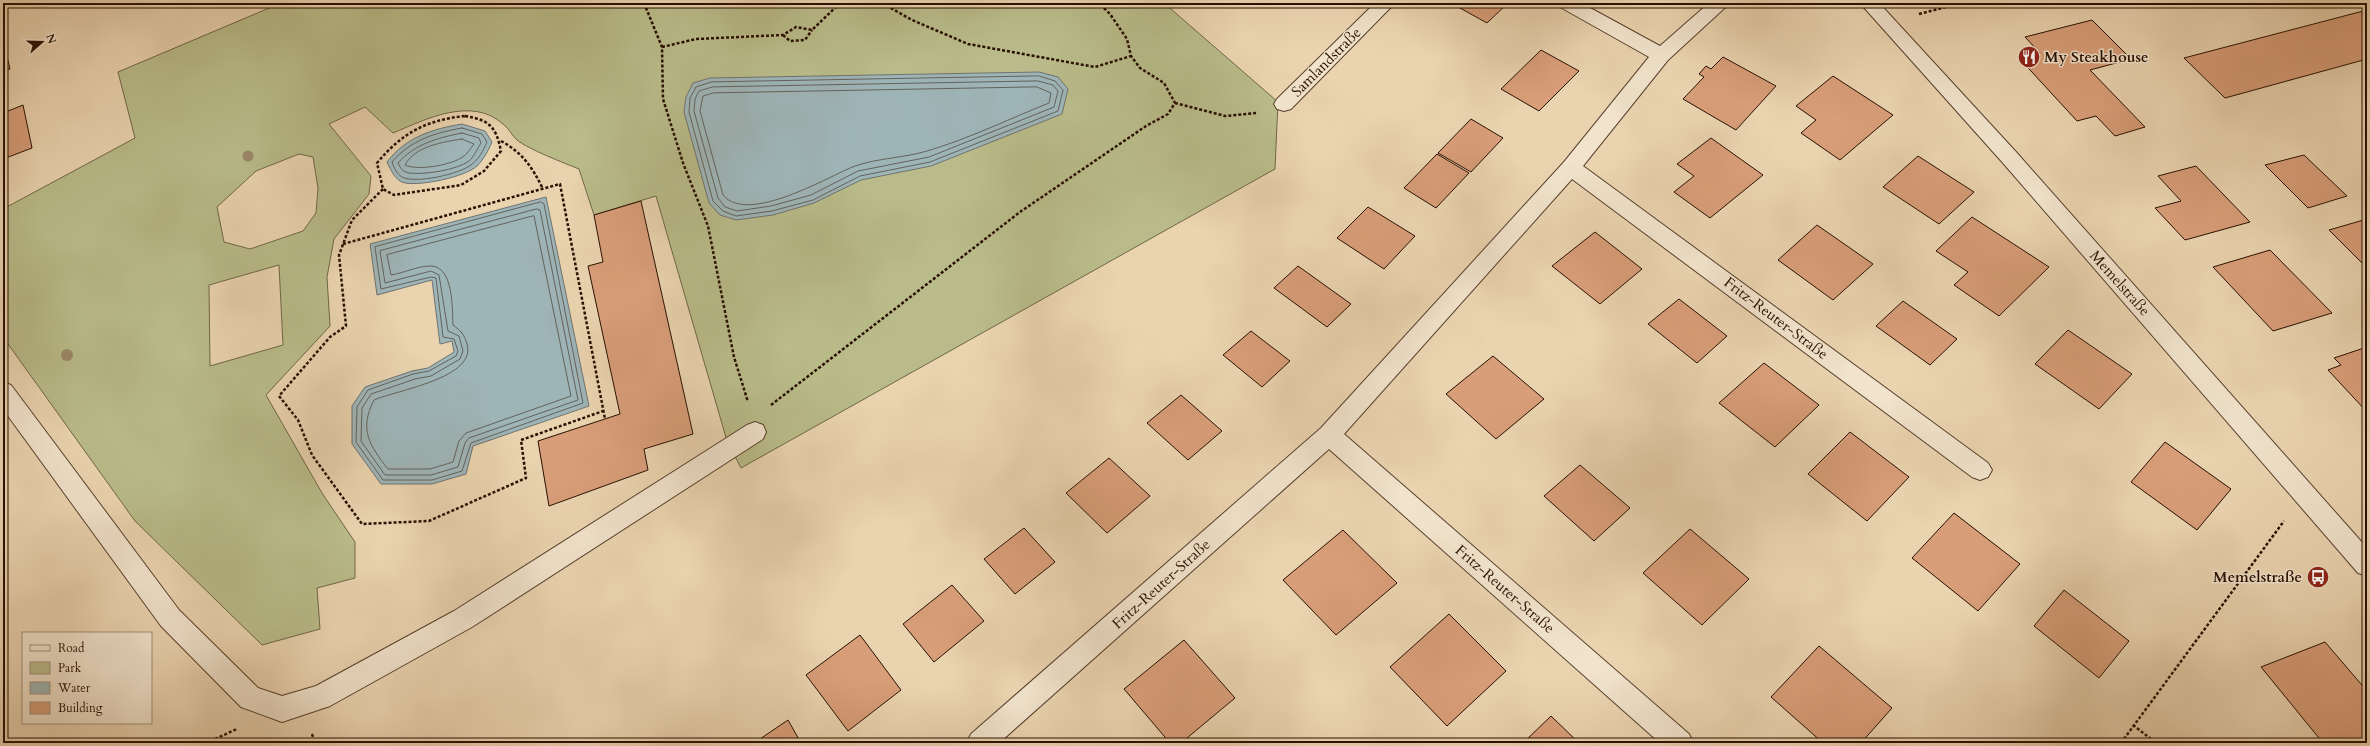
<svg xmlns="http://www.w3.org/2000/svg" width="2370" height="746" viewBox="0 0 2370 746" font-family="Cardo,serif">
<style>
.green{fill:#b9bc8a;stroke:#706646;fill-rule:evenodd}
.water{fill:#9eb5b8;stroke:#6f736f}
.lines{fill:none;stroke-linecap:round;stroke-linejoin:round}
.shore{stroke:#63625c;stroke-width:1}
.building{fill:#d89e79;stroke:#280f01}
.minor-casing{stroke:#58402d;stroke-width:2}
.path{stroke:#280f01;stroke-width:2.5;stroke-dasharray:3 2;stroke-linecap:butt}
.minor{fill:#f1e3cc;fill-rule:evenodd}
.tree{fill:#9b896a}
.labels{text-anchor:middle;stroke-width:3;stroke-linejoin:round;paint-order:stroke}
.poi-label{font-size:15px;font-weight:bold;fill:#280f01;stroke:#f1e3cc;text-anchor:start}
.street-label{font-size:15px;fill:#280f01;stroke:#f1e3cc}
</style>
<rect width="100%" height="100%" fill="#ead4b0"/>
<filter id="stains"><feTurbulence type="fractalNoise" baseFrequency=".005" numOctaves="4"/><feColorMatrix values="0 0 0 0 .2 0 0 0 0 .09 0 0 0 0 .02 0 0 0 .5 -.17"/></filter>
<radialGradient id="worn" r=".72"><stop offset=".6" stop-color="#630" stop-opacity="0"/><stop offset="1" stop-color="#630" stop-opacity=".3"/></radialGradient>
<path class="green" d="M 281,3 L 1164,3 L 1278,102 L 1275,169 L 741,468 L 727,441 L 656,196 L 594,215 L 579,169 C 564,163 528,149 517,140 C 512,136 509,128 503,124 C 472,96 426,119 393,133 L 365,107 L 329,124 L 371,176 L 369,194 L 334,239 L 327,277 L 330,326 L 266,395 L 322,493 L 355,542 L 355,578 L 317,588 L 320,629 L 262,645 L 135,521 L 3,337 L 3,209 L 135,138 L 118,72 ZM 299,154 L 313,157 L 318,188 L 316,213 L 303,231 L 250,249 L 224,242 L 217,207 L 256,171 ZM 279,265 L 283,345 L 210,366 L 209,285 Z"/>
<g class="water">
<path d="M 1039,72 L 1058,77 L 1068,89 L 1062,114 L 931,166 L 861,180 L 814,203 L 773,215 L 736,220 L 720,215 L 709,203 L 684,112 L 686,97 L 693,83 L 710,78 Z"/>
<path d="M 462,124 L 485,131 L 492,142 C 488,151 484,159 477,166 C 465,177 421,186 405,183 C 395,181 391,170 387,162 C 406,137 432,129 462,124 Z"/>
<path d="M 546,197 L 589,406 L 473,446 L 466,474 L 432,484 L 381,484 L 352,444 L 352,406 L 365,387 L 412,371 L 428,368 L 454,352 L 452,341 L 440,344 L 432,280 L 377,295 L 370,244 Z"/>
</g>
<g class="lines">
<g class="shore">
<path d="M 1039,76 L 1055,81 L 1063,90 L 1058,111 L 930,162 L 860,176 L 813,200 L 772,211 L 736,216 L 723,211 L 713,201 L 689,112 L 690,98 L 696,87 L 711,82 Z"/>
<path d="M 1038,81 L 1053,85 L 1058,91 L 1054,107 L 929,157 L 858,171 L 811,195 L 771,206 L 737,211 L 725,207 L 718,198 L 694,111 L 695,99 L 699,91 L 712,87 Z"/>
<path d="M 1037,87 L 1051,93 L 1049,103 C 1009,119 968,139 927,151 C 904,158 878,158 855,166 C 827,177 748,225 723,195 L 700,111 L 703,96 L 713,93 Z"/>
<path d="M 462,128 L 482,134 L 487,142 C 483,151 479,159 471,165 C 459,174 416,184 402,177 C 397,174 394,168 392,162 C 411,140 434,133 462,128 Z"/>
<path d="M 462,133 L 479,138 L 481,143 C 477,149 474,157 469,161 C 457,170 424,175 409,173 C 403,172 400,168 398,163 C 415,144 437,138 462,133 Z"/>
<path d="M 462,139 L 474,144 C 470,149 467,155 461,158 C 450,165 417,171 405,165 C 415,146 443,142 462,139 Z"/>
<path d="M 541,202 L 544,204 L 583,403 L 471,443 L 462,471 L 432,480 L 383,480 L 356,442 L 357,407 L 368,390 L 413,374 L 429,371 L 456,356 L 458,351 L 454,339 L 443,337 L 436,278 L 431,277 L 381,289 L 375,247 Z"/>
<path d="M 537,209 L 540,210 L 578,400 L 469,438 L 465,443 L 458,467 L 431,475 L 385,475 L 361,441 L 362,408 L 371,394 L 415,379 L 431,376 L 460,359 L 463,351 L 459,336 L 448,331 L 439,275 L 431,271 L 385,283 L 380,251 Z"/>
<path d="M 534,216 L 571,396 L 466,433 L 459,441 L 453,462 L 430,469 L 388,469 C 369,445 359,429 374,400 C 397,390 477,378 467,344 C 464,334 461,331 453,325 C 452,309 454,267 431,266 C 417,266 404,273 391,275 L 387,255 Z"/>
</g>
</g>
<g class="building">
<path d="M 1451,3 L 1508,3 L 1487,23 Z"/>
<path d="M 2367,10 L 2367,59 L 2225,98 L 2184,58 Z"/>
<path d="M 2092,20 L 2131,59 L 2090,70 L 2145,127 L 2115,136 L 2096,116 L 2077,121 L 2019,58 L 2040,53 L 2025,37 Z"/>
<path d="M 3,40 L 10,69 L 3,71 Z"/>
<path d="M 1541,50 L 1579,71 L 1539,111 L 1501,89 Z"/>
<path d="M 1723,57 L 1776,86 L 1736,130 L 1683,99 L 1704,77 L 1699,74 L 1706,66 L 1711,69 Z"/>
<path d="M 1833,76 L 1893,115 L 1840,160 L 1801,133 L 1816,120 L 1796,106 Z"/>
<path d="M 23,105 L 32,148 L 3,159 L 3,113 Z"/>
<path d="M 1471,119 L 1503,138 L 1471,172 L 1438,153 Z"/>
<path d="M 1711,138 L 1763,175 L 1710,218 L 1674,192 L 1694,176 L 1677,164 Z"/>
<path d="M 1437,154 L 1469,173 L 1436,208 L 1404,188 Z"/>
<path d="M 2304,155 L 2347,196 L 2308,208 L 2265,165 Z"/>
<path d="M 1918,156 L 1974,192 L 1939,224 L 1883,187 Z"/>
<path d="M 2196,166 L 2250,222 L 2185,240 L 2155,208 L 2181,201 L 2158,176 Z"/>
<path d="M 641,201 L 693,434 L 644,449 L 648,470 L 549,506 L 538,441 L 620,414 L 588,266 L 603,262 L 594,215 Z"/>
<path d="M 1368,207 L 1415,236 L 1384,269 L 1337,238 Z"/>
<path d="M 1972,217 L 2049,267 L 1999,316 L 1954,285 L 1968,272 L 1936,251 Z"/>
<path d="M 2367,219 L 2367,268 L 2329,230 Z"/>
<path d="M 1817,225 L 1873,264 L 1833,300 L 1778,260 Z"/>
<path d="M 1595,232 L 1642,269 L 1600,304 L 1552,266 Z"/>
<path d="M 2270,250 L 2332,313 L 2273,331 L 2213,267 Z"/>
<path d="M 1298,266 L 1351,304 L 1327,327 L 1274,288 Z"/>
<path d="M 1679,299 L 1727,336 L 1697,363 L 1648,324 Z"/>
<path d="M 1903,301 L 1957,339 L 1930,365 L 1876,326 Z"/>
<path d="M 2068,330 L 2132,374 L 2099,409 L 2035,364 Z"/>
<path d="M 1251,331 L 1290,361 L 1262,387 L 1223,355 Z"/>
<path d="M 2367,347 L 2367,412 L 2328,370 L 2341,365 L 2334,358 Z"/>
<path d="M 1493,356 L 1544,399 L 1496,439 L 1446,394 Z"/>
<path d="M 1764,363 L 1819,405 L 1775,447 L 1719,403 Z"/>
<path d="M 1181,395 L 1222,431 L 1188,460 L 1147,423 Z"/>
<path d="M 1850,432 L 1909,477 L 1867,521 L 1808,474 Z"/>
<path d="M 2165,442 L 2231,489 L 2197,530 L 2131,482 Z"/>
<path d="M 1109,458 L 1150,496 L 1107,533 L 1066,493 Z"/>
<path d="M 1580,465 L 1630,508 L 1594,541 L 1544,496 Z"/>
<path d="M 1954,513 L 2020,564 L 1978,611 L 1912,558 Z"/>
<path d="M 1024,528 L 1055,562 L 1015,594 L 984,559 Z"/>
<path d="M 1690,529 L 1749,579 L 1702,625 L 1643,573 Z"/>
<path d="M 1343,530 L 1397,583 L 1336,635 L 1283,580 Z"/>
<path d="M 952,585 L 984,621 L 934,662 L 903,624 Z"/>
<path d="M 2064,590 L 2129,641 L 2099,678 L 2034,626 Z"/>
<path d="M 1449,614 L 1506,671 L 1447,726 L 1390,667 Z"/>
<path d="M 860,635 L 901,690 L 848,731 L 806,675 Z"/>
<path d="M 1184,640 L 1235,698 L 1181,743 L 1170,743 L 1124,689 Z"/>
<path d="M 2325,642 L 2367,691 L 2367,743 L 2323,743 L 2261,667 Z"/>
<path d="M 1819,646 L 1892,708 L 1861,743 L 1823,743 L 1771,697 Z"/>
<path d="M 1551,716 L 1579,743 L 1523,743 Z"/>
<path d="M 788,720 L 801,743 L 754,743 Z"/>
</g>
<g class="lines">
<g class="minor-casing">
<g id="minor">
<path d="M 1375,3 L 1395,3 L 1291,109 L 1284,111 L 1277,109 L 1274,104 L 1277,99 Z"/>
<path d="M 1557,3 L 1581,3 L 1660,46 L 1709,3 L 1730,3 L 1668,60 L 1583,166 L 1988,463 L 1992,470 L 1988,477 L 1980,480 L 1972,477 L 1572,179 L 1344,434 L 1689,734 L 1693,743 L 1660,743 L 1329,449 L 999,743 L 967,743 L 971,734 L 1321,428 L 1564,162 L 1649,57 L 1560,7 Z"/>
<path d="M 1860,3 L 1879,3 L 2017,153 L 2367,548 L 2367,576 L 2358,573 L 2003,163 Z"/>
<path d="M 3,382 L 11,385 L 179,610 L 258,688 L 282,696 L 316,686 L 454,611 L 747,425 L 755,422 L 763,425 L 766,432 L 763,439 L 472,627 L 330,706 L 282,722 L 241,707 L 161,626 L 3,409 Z"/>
</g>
</g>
<g class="path">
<path d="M 644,3 L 662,47 L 663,99 L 683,163 L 708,226 L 734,357 L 748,402"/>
<path d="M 882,3 L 912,20 L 968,44 L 1095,67 L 1131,56"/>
<path d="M 1919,14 L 1961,3"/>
<path d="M 783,35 L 790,41 L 805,40 L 812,30"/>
<path d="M 662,47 L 696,39 L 783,35 L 796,27 L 812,30 L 840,3"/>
<path d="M 1175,103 L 1225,116 L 1256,113"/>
<path d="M 465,116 C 490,120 496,127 501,151 L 484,171 L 461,185 L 394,195 L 383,189 L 377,163 C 402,133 426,120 465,116 Z"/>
<path d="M 501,141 C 523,153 532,167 543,189"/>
<path d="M 383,189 L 352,220 L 339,255 L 346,326 L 330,337 L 279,396 L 298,420 L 312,455 L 362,524 L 429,521 L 526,478 L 521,440 L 603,411"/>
<path d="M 343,244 L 560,184 L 605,419"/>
<path d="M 771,405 L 1020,212 L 1146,126 L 1168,114 L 1175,103 L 1164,83 L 1140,68 L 1131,56 L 1127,39 L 1110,14 L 1099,3"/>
<path d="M 2133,725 L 2156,743"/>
<path d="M 312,734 L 315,743"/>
<path d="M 206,743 L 237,729"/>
<path d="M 2121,743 L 2284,521"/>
</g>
<use href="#minor" class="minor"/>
</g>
<g class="tree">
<circle cx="248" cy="156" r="5.5"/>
<circle cx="67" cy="355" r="6"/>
</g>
<defs>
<g id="restaurant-disc" transform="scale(1.15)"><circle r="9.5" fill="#8f2418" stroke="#f1e3cc"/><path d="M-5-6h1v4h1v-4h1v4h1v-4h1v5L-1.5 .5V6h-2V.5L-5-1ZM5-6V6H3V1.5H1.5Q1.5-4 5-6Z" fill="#fff"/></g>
<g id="bus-disc" transform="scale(1.15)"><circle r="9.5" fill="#8f2418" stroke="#f1e3cc"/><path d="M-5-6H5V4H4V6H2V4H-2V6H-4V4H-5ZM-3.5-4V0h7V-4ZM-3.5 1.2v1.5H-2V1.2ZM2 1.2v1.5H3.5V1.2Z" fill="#fff"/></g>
</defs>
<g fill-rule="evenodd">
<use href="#restaurant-disc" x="2029" y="57"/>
<use href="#bus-disc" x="2318" y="577"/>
</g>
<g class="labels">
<g class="poi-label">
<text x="2044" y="62">My Steakhouse</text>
<text x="2302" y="582" text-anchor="end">Memelstraße</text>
</g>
<g class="street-label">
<text transform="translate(1326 62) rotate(-45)" y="5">Samlandstraße</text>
<text transform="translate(2120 283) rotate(48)" y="5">Memelstraße</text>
<text transform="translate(1776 318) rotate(37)" y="5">Fritz-Reuter-Straße</text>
<text transform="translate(1161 584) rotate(-42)" y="5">Fritz-Reuter-Straße</text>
<text transform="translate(1505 589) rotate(41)" y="5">Fritz-Reuter-Straße</text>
</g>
</g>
<rect width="2370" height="746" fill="none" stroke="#ead4b0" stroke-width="16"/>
<rect x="4" y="4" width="2362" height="738" fill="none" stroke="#280f01" stroke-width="2"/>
<rect x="8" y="8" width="2354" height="730" fill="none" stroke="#280f01"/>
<rect x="22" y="632" width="130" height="92" fill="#f1e3cc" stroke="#a18e7b"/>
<rect x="30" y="645" width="20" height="6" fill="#f1e3cc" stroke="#a18e7b"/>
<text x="58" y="652" font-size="12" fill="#280f01">Road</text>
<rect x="30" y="662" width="20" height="12" fill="#b9bc8a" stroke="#a18e7b"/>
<text x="58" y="672" font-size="12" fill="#280f01">Park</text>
<rect x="30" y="682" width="20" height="12" fill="#9eb5b8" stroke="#a18e7b"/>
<text x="58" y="692" font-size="12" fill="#280f01">Water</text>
<rect x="30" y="702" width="20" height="12" fill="#d89e79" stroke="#a18e7b"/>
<text x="58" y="712" font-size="12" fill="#280f01">Building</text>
<g transform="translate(42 42) rotate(70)" stroke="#f1e3cc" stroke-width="3" paint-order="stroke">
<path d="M0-3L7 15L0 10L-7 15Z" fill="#280f01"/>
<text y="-6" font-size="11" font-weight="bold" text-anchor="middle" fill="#280f01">N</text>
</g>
<rect width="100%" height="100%" filter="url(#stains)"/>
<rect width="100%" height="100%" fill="url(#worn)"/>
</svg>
